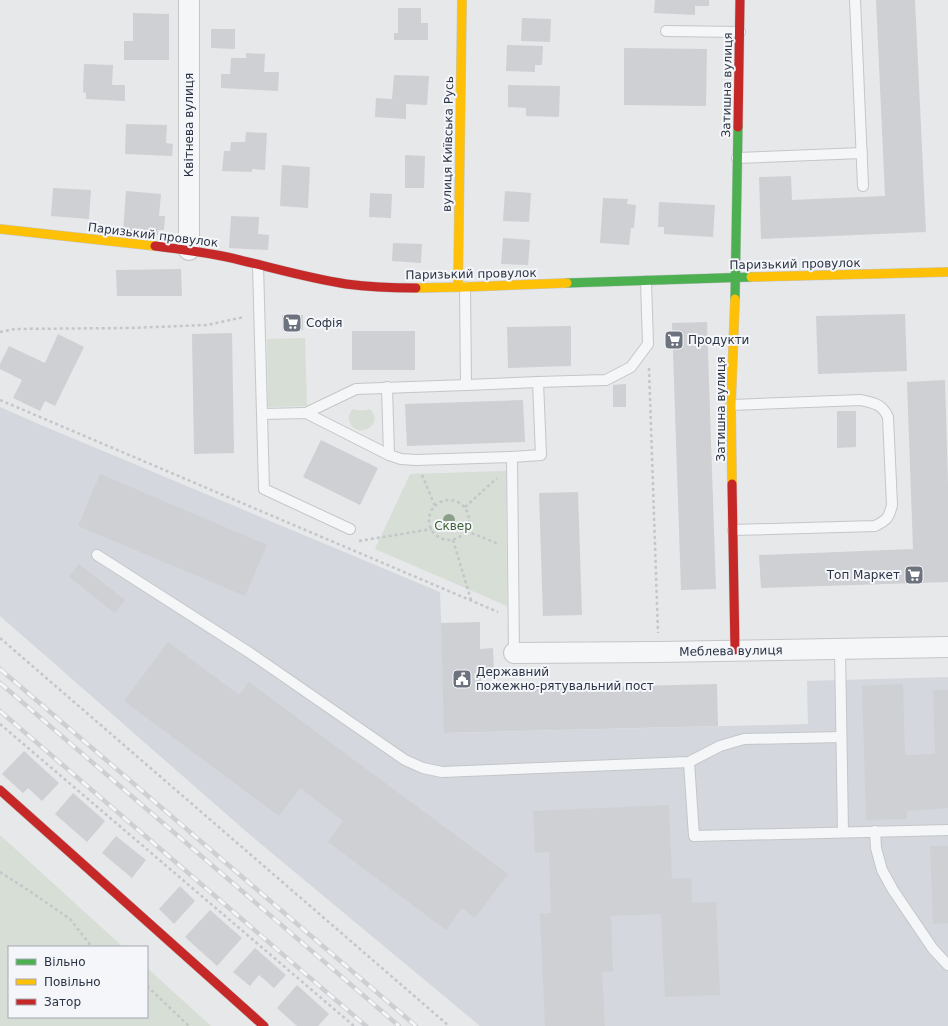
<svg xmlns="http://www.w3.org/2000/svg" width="948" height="1026" viewBox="0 0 948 1026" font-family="'DejaVu Sans',sans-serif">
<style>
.built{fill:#d4d7dd}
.green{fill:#d6ded6}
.building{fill:#ced0d3}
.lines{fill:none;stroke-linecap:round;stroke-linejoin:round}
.lane-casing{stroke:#c4c6c8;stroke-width:12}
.street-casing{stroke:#c4c6c8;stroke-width:22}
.fast-casing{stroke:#c4c6c8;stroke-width:10}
.slow-casing{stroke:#c4c6c8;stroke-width:10}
.jam-casing{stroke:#c4c6c8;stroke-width:10}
.path{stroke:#c5c6ca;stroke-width:2.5;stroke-dasharray:3 3;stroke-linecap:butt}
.lane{stroke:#f5f6f7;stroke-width:10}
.street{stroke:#f5f6f7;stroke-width:20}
.fast{stroke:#4caf50;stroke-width:9}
.slow{stroke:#ffc107;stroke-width:9}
.jam{stroke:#c62828;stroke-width:9}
.rail-casing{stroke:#cecfd2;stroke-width:4.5}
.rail{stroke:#f4f6f9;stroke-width:3;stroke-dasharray:9;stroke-linecap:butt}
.tree{fill:#8a9e88}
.labels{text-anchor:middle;stroke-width:4;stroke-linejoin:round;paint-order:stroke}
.street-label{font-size:12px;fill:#2b3445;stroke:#f4f6f9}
.poi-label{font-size:12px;fill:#2b3445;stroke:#f4f6f9;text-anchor:start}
.park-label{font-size:12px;fill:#3f6138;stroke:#f4f6f9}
</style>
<rect width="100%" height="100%" fill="#e6e8ea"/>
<path class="built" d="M 0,407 L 41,425 L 440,592 L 445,733 L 808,724 L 807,681 L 948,677 L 948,1026 L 480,1026 L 249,834 L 0,616 Z"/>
<g class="green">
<path d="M 305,338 L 307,406 L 268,407 L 267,339 Z"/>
<path d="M 353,409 C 359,411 364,411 370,409 C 386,426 355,441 349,420 C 348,416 350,412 353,409 Z"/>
<path d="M 506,471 L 507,606 L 375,549 L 410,474 Z"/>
<path d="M 0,835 L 123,947 L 9,947 L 9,1017 L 147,1017 L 147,968 L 211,1026 L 0,1026 Z"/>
</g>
<g class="building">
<path d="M 655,0 L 709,0 L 709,6 L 695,6 L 695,15 L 654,13 Z"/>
<path d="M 876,0 L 915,0 L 926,232 L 761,239 L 759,177 L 791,176 L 792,200 L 885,196 Z"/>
<path d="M 398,8 L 421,8 L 421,23 L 428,23 L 428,40 L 394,40 L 394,33 L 398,33 Z"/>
<path d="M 133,13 L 169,14 L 169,60 L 124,60 L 124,41 L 133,41 Z"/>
<path d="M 522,18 L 551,19 L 550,42 L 521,41 Z"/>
<path d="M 211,29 L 235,29 L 235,49 L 211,48 Z"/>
<path d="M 507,45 L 543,46 L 542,65 L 535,65 L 535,72 L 506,71 Z"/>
<path d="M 624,48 L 707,49 L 706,106 L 624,105 Z"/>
<path d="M 246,53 L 265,54 L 264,72 L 279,72 L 278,91 L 221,88 L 221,74 L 230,74 L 231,58 L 246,58 Z"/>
<path d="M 84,64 L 113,65 L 112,85 L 125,85 L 125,101 L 86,99 L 86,93 L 83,92 Z"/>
<path d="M 394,75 L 429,76 L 427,105 L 406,104 L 406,119 L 375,117 L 376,98 L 392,99 Z"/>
<path d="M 508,85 L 560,86 L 559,117 L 526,116 L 526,108 L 508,107 Z"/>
<path d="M 126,124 L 167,125 L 166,143 L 173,144 L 172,156 L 125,154 Z"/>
<path d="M 246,132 L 267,133 L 265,170 L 252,169 L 252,172 L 222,171 L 224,151 L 230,151 L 231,142 L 245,142 Z"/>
<path d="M 405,155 L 425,156 L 424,188 L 405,188 Z"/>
<path d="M 282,165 L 310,167 L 308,208 L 280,206 Z"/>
<path d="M 53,188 L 91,190 L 89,219 L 51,216 Z"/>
<path d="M 126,191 L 161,194 L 159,216 L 165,216 L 164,230 L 158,230 L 158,235 L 123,232 Z"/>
<path d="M 505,191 L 531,193 L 529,222 L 503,221 Z"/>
<path d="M 370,193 L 392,194 L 391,218 L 369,217 Z"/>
<path d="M 603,198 L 628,199 L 627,204 L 636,205 L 634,228 L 631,228 L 629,245 L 600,243 Z"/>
<path d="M 659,202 L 715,205 L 713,237 L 664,234 L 664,227 L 658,227 Z"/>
<path d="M 231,216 L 259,217 L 258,234 L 269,235 L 268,250 L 229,248 Z"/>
<path d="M 503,238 L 530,240 L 528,265 L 501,264 Z"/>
<path d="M 393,243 L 422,244 L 421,263 L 392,261 Z"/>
<path d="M 181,269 L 182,296 L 117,296 L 116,270 Z"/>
<path d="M 905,314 L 907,371 L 818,374 L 816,316 Z"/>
<rect x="282" y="315" width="21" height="15"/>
<path d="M 707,322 L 716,589 L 681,590 L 672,323 Z"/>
<path d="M 571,326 L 571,366 L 508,368 L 507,327 Z"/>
<rect x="352" y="331" width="63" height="39"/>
<path d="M 232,333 L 234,453 L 194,454 L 192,334 Z"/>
<path d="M 58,334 L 84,347 L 55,406 L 45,401 L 40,411 L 13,398 L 22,380 L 0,369 L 0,364 L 9,346 L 45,363 Z"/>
<path d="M 945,380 L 948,484 L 948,582 L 761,588 L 759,555 L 913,549 L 907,382 Z"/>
<path d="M 626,384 L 626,407 L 613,407 L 613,385 Z"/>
<path d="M 523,400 L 525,442 L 407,446 L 405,404 Z"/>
<path d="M 837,411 L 856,411 L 856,447 L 837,448 Z"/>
<path d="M 321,440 L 378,468 L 360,505 L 303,477 Z"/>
<path d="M 100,474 L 267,545 L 245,596 L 78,526 Z"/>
<path d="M 578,492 L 582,615 L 543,616 L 539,493 Z"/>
<path d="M 79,564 L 125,600 L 115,613 L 69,577 Z"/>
<path d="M 480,622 L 480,649 L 493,648 L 494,674 L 481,674 L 481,690 L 717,684 L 718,726 L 444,733 L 441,623 Z"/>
<path d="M 168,642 L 239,695 L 249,682 L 508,874 L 475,918 L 462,908 L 446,930 L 328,842 L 343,821 L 300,788 L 279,816 L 124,701 Z"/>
<path d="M 903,684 L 905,755 L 935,754 L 933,690 L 948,690 L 948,808 L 907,811 L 907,819 L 866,820 L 862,686 Z"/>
<path d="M 24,751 L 59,783 L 42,801 L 28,788 L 23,793 L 2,774 Z"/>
<path d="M 73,793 L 105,821 L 87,842 L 55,814 Z"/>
<path d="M 669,805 L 672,879 L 691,878 L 692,903 L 716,902 L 720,995 L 665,997 L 661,914 L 611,916 L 613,971 L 602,972 L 605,1026 L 545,1026 L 540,914 L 551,913 L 549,852 L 535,853 L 533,811 Z"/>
<path d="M 116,836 L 146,860 L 132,878 L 102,853 Z"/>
<path d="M 930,846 L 948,846 L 948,923 L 933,924 Z"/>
<path d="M 180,886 L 195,901 L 174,924 L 159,909 Z"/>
<path d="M 210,910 L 242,938 L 217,966 L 185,937 Z"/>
<path d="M 255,948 L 286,975 L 274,988 L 259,975 L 250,986 L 233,972 Z"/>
<path d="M 297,985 L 329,1014 L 318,1026 L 297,1026 L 277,1008 Z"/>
</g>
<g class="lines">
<g class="lane-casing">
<g id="lane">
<path d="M 855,0 L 863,186"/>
<path d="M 666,31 L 740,32"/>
<path d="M 737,158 L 862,153"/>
<path d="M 258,265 L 264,489 L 350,529"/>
<path d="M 466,385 L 538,382"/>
<path d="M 387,387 L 389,455"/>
<path d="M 731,405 L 861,400 C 874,403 882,404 888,417 L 892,505 C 889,518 887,520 875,526 L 733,530"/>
<path d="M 306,413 L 356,389 L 466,385 L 465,287"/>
<path d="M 262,414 L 306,413 L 389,455 L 401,459 L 416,460 L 512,457 L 514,653"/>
<path d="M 512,457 L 541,455 L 538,382 L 606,380 L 631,367 L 648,344 L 646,281"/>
<path d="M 97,555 L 250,653 L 405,760 L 423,768 L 442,772 L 689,762 L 720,746 L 744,739 L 841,737"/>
<path d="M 840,649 L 843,832"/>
<path d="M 689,762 L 694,836 L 948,830"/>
<path d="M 875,831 L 876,848 L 882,870 L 893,890 L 933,949 L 948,965"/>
</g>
</g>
<g class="street-casing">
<g id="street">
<path d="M 189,0 L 189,250"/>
<path d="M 514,653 L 659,652 L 948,647"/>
</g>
</g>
<g class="fast-casing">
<g id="fast">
<path d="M 567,283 L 751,277"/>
<path d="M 735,299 L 738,127"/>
</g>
</g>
<g class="slow-casing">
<g id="slow">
<path d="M 0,229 L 155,246"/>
<path d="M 751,277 L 948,272"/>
<path d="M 458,287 L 462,0"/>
<path d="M 416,288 L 465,287 L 567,283"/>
<path d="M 732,484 L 731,405 L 735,299"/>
</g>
</g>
<g class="jam-casing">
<g id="jam">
<path d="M 738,127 L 740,0"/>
<path d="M 155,246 C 179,249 203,252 227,257 C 267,266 306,278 346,284 C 369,287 393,288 416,288"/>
<path d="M 732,484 L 735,650"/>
<path d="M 0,790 L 264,1026"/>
</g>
</g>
<g class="path">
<path d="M 0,332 L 15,329 L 129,328 L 207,325 L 244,317"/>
<path d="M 649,368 L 658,633"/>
<path d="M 0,400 L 498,612"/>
<path d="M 422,475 L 435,506"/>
<circle cx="449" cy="520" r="20"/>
<path d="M 465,507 L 497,478"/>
<path d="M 466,531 L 499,544"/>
<path d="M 453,540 L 471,600"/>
<path d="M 359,541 L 432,529"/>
<path d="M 0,638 L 449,1026"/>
<path d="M 0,724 L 354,1026"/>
<path d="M 0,872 L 31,892 L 70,919 L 92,947"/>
<path d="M 147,986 L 189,1026"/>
</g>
<use href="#lane" class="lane"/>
<use href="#street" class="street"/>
<use href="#fast" class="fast"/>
<use href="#slow" class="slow"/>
<use href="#jam" class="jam"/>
<g class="rail-casing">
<g id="rail">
<path d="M 0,669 L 416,1026"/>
<path d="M 0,683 L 399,1026"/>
<path d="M 0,711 L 366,1026"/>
</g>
</g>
<use href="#rail" class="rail"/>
</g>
<circle class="tree" cx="449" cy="520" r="6"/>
<defs>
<g id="supermarket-square" transform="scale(1)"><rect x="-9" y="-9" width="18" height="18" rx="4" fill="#6c737f" stroke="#f4f6f9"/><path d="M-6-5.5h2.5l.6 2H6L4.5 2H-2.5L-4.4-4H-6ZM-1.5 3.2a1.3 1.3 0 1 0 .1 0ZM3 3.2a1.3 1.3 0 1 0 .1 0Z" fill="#fff"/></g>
<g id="civic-square" transform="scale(1)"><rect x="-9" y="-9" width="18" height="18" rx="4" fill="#6c737f" stroke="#f4f6f9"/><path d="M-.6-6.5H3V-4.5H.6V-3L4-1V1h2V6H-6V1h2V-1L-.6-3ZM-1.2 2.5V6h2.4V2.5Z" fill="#fff"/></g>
</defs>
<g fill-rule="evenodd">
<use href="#supermarket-square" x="292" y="323"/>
<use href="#supermarket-square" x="674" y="340"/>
<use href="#supermarket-square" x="914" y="575"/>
<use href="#civic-square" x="462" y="679"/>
</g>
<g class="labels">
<g class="street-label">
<text transform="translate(727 85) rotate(-89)" y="4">Затишна вулиця</text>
<text transform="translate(189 125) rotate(-90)" y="4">Квітнева вулиця</text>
<text transform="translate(448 144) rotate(-89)" y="4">вулиця Київська Русь</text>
<text transform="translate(153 235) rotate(7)" y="4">Паризький провулок</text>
<text transform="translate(795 264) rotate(-1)" y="4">Паризький провулок</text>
<text transform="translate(471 274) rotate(-1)" y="4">Паризький провулок</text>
<text transform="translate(721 409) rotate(-90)" y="4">Затишна вулиця</text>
<text transform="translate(731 651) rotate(-1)" y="4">Меблева вулиця</text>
</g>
<g class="poi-label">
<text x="306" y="327">Софія</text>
<text x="688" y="344">Продукти</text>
<text x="900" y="579" text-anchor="end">Топ Маркет</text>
<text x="476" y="676">Державний<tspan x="476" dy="14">пожежно-рятувальний пост</tspan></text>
</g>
<g class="park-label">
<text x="453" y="530">Сквер</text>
</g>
</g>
<rect x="8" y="946" width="140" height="72" fill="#f4f6f9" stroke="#a4a8b1"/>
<rect x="16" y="959" width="20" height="6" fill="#4caf50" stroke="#a4a8b1"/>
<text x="44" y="966" font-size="12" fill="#2b3445">Вільно</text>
<rect x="16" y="979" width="20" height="6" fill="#ffc107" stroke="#a4a8b1"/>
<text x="44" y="986" font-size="12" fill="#2b3445">Повільно</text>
<rect x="16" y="999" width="20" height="6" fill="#c62828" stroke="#a4a8b1"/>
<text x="44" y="1006" font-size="12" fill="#2b3445">Затор</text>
</svg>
